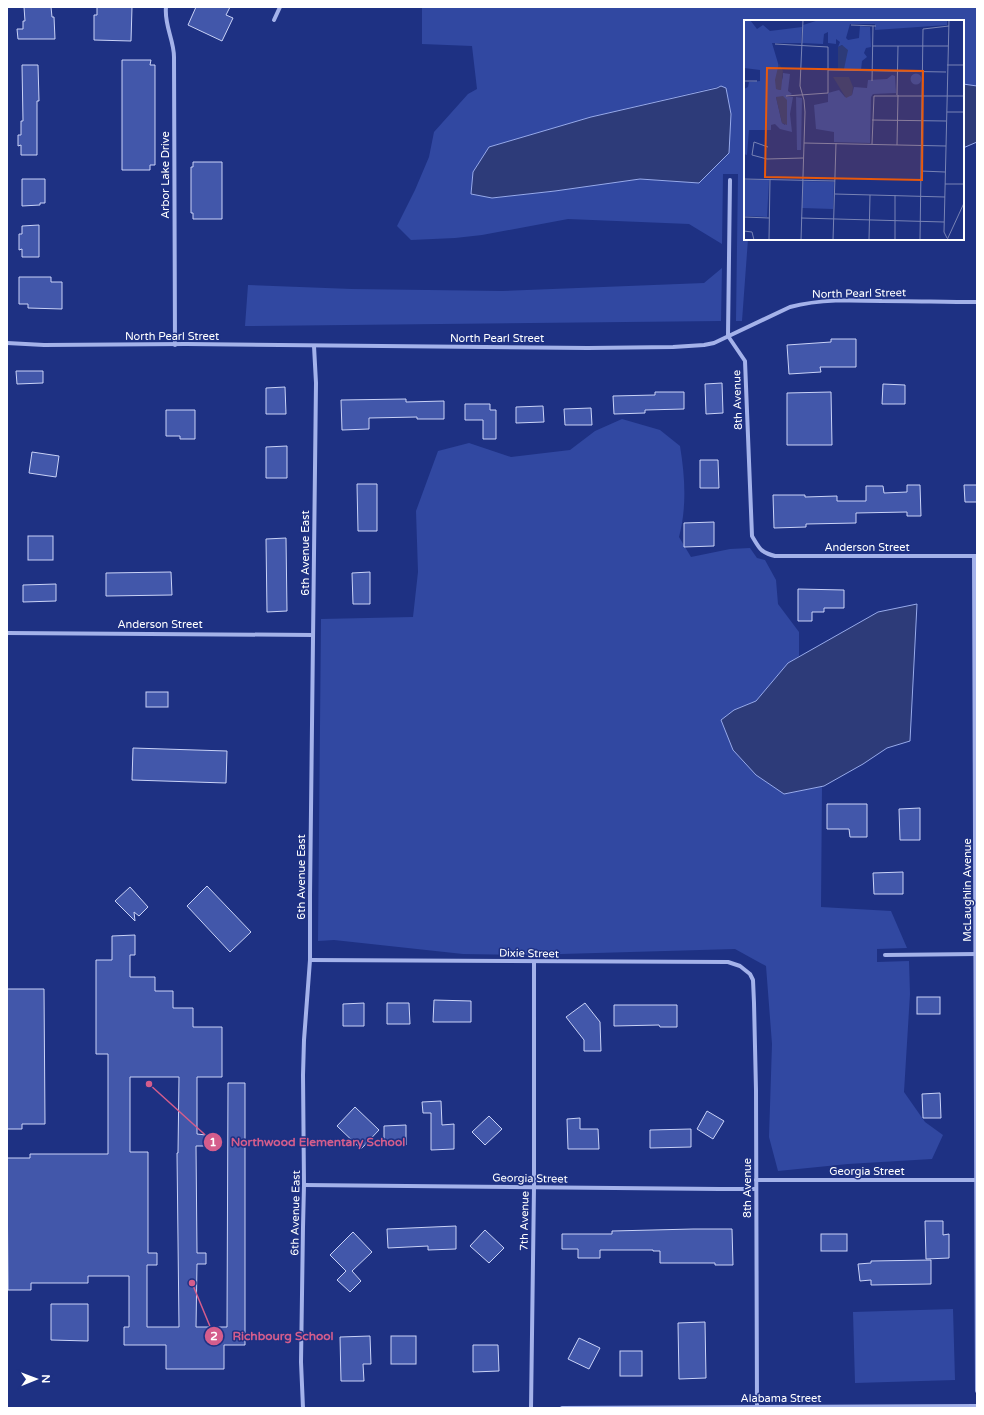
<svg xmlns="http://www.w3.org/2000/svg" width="984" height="1415" viewBox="0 0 984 1415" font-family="'Varela Round',sans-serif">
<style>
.green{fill:#3148a1;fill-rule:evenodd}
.water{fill:#2d3b79;stroke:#97aaeb}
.building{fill:#4257aa;stroke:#c9d2f7;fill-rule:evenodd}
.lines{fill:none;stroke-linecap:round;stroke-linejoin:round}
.street{stroke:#a4b2ea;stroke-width:4}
.labels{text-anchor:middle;stroke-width:3;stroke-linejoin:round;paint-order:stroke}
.street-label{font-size:11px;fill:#fff;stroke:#1e3183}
.inset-road{fill:none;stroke:#7883b5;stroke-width:1}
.view{fill:#e8590c;fill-opacity:0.15;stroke:#e8590c;stroke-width:2}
.inset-edge{fill:none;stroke:#fff;stroke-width:2}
.leader{fill:none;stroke:#d45d8c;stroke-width:1.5}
.callout-dot{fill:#d45d8c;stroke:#1e3183;stroke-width:1.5}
.mark-label{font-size:12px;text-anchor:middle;font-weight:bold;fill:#fff}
.callout-label{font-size:12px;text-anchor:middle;font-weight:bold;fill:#d45d8c;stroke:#1e3183;stroke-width:3;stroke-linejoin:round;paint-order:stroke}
</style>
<rect width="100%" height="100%" fill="#1e3183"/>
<g class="green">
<path d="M 422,7 L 977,7 L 977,86 L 963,84 L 963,21 L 745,21 L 745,239 L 748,239 L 742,321 L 736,321 L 738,174 L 723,174 L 722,244 L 689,224 L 568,219 L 482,235 L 455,238 L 411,240 L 397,226 L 415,190 L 429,157 L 434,132 L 468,94 L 477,89 L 472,46 L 422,44 ZM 721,86 L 699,183 L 640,179 L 555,191 L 492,198 L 471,193 L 489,147 L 591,117 Z"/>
<path d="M 722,268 L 721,321 L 245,326 L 248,285 L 352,289 L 502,291 L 704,283 Z"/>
<path d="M 622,419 L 660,430 L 680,446 C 685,476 687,507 679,537 L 691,557 L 730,549 L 750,548 L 757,558 L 765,560 L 776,580 L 778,604 L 799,632 L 799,656 L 788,663 L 756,701 L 734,710 L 784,794 L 822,786 L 821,907 L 891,911 L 907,948 L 877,949 L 877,962 L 909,961 L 910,994 L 904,1092 L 925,1122 L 943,1135 L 932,1159 L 848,1164 L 778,1171 L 769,1137 L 772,1044 L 766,966 L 735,949 L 527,955 L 463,954 L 334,940 L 318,941 L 321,619 L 413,617 L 418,572 L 416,511 L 438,451 L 469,443 L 511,457 L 570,450 L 595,431 Z"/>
<path d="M 953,1309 L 955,1380 L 855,1383 L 853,1312 Z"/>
</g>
<g class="water">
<path d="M 963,84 L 977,86 L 977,142 L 963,148 Z"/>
<path d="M 721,86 L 726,88 L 731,114 L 729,153 L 699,183 L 640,179 L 555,191 L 492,198 L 471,194 L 473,172 L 489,147 L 591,117 L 717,88 Z"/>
<path d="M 917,604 L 910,741 L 887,748 L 863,764 L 824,786 L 784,794 L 756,775 L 733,750 L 721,720 L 734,710 L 756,701 L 788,663 L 878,612 Z"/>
</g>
<g class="building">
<path d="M 24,7 L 51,7 L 52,17 L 54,17 L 55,39 L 18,39 L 17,29 L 23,29 L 23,21 L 25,21 Z"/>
<path d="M 97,7 L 132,7 L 131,41 L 94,40 L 94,15 L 97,15 Z"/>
<path d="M 196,7 L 230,7 L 226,15 L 233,18 L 222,41 L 188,25 Z"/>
<path d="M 122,60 L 151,60 L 150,65 L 155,65 L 155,165 L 150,165 L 150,170 L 122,170 Z"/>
<path d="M 22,65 L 38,65 L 39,101 L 37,101 L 37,155 L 21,155 L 21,145 L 18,146 L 18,135 L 21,135 L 21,121 L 23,121 Z"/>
<path d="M 193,162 L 222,162 L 222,219 L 193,219 L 193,213 L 191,213 L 191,167 L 193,167 Z"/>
<path d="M 22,179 L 45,179 L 45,203 L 40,203 L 40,205 L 22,206 Z"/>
<path d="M 39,225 L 39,257 L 22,257 L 22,249 L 19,250 L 19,234 L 22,234 L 22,226 Z"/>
<path d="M 19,277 L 51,277 L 51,282 L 62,282 L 62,309 L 28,308 L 28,304 L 19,304 Z"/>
<path d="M 831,339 L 856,339 L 856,367 L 820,367 L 821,372 L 789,374 L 787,345 L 831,342 Z"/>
<path d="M 16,371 L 43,371 L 43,383 L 17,384 Z"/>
<path d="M 722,383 L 723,413 L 706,414 L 705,384 Z"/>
<path d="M 883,384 L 905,385 L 905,404 L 882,404 Z"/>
<path d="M 285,387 L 286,414 L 266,414 L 266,388 Z"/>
<path d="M 655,392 L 684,392 L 684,409 L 645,410 L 645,413 L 614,414 L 613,396 L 655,395 Z"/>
<path d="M 831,392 L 832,445 L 787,445 L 787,393 Z"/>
<path d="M 406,399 L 406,402 L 444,401 L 444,419 L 417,419 L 417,417 L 369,418 L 369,429 L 342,430 L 341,400 Z"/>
<path d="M 465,404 L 490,404 L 490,410 L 496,410 L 496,439 L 483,439 L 483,420 L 465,420 Z"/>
<path d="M 543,406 L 544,422 L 516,423 L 516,407 Z"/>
<path d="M 591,408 L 592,425 L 565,425 L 564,409 Z"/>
<path d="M 166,410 L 195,410 L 195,439 L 180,439 L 180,436 L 166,436 Z"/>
<path d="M 287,446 L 287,478 L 266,478 L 266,447 Z"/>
<path d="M 32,452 L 59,456 L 56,477 L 29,473 Z"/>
<path d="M 700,460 L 718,460 L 719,488 L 700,488 Z"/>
<path d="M 357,484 L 377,484 L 377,531 L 358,531 Z"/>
<path d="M 907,485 L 920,485 L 921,516 L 907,516 L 907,512 L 856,513 L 856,523 L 806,524 L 806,527 L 774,528 L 773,495 L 805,495 L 805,497 L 837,496 L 837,501 L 866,501 L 866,486 L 883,486 L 884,493 L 907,492 Z"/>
<path d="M 964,485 L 977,485 L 977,502 L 965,502 Z"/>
<path d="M 714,522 L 714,546 L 684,547 L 684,523 Z"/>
<rect x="28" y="536" width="25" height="24"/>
<path d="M 286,538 L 287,611 L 267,612 L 266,539 Z"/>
<path d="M 171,572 L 172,595 L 106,596 L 106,573 Z"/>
<path d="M 370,572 L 370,604 L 353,604 L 352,573 Z"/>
<path d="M 56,584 L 56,601 L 23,602 L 23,585 Z"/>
<path d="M 798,589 L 844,590 L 844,608 L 824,608 L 824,612 L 812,612 L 812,621 L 798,621 Z"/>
<rect x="146" y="692" width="22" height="15"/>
<path d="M 133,748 L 227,751 L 226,783 L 132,780 Z"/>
<path d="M 827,804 L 867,804 L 867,837 L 850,837 L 849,829 L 827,829 Z"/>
<path d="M 920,808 L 920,840 L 900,840 L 899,809 Z"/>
<path d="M 903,872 L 903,894 L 874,894 L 873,873 Z"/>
<path d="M 207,886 L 251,932 L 230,952 L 187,906 Z"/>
<path d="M 130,887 L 148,907 L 139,916 L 134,912 L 135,921 L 115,901 Z"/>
<path d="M 135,935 L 135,955 L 130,955 L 130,977 L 155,977 L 155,991 L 173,991 L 173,1008 L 193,1008 L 193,1027 L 222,1027 L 222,1077 L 197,1077 L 197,1134 L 206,1135 L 206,1146 L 196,1146 L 197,1253 L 206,1253 L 206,1264 L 197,1264 L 196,1327 L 227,1327 L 228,1083 L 245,1083 L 245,1345 L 224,1345 L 224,1369 L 166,1369 L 166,1345 L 124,1345 L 124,1327 L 129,1327 L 129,1276 L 88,1276 L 88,1283 L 31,1283 L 31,1290 L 8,1290 L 7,1158 L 30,1158 L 30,1154 L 108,1154 L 108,1054 L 96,1054 L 96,960 L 112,960 L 112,936 ZM 130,1077 L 179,1077 L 178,1153 L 177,1153 L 179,1327 L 147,1327 L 147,1265 L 157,1265 L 157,1253 L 148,1253 L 148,1152 L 130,1152 Z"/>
<path d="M 7,989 L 44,989 L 45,1124 L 22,1124 L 22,1129 L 7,1129 Z"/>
<rect x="917" y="997" width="23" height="17"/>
<path d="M 434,1000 L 471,1001 L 471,1022 L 433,1022 Z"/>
<path d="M 364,1003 L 364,1026 L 343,1026 L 343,1004 Z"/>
<path d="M 387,1003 L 409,1003 L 410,1024 L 387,1024 Z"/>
<path d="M 585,1003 L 600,1022 L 601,1051 L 584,1051 L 584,1040 L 566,1017 Z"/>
<path d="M 614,1005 L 677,1005 L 677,1027 L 660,1027 L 659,1025 L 614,1026 Z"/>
<path d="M 940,1093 L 941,1118 L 923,1118 L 922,1094 Z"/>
<path d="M 441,1101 L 442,1125 L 454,1124 L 454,1149 L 431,1150 L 431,1113 L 423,1113 L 422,1102 Z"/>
<path d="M 355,1107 L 379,1130 L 361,1149 L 337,1126 Z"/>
<path d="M 707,1111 L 724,1121 L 713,1139 L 697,1129 Z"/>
<path d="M 489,1116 L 502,1129 L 485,1145 L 472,1132 Z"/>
<path d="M 580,1118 L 580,1129 L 598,1129 L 599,1149 L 568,1149 L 567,1119 Z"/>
<path d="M 406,1125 L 406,1145 L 384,1145 L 384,1126 Z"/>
<path d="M 691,1129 L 691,1147 L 650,1148 L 650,1130 Z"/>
<path d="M 925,1221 L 943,1221 L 943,1235 L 949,1234 L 949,1258 L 926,1259 Z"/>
<path d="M 456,1226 L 456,1249 L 428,1250 L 428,1246 L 388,1248 L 387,1229 Z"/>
<path d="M 693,1229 L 732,1229 L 733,1265 L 715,1265 L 715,1263 L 660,1263 L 660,1251 L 653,1251 L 653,1250 L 600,1250 L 600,1258 L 578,1258 L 578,1249 L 562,1249 L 562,1234 L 612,1234 L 612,1231 Z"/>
<path d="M 485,1230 L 504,1248 L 489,1263 L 470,1246 Z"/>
<path d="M 353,1232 L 372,1252 L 352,1271 L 361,1281 L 350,1292 L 337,1280 L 346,1271 L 330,1255 Z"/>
<rect x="821" y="1234" width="26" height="17"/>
<path d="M 931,1260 L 931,1284 L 871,1285 L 871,1280 L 860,1281 L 858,1264 L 871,1263 L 871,1261 Z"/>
<path d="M 51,1304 L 88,1304 L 88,1341 L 51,1340 Z"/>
<path d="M 705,1322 L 706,1378 L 679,1379 L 678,1323 Z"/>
<path d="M 370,1336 L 371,1364 L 363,1364 L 364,1381 L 341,1381 L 340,1337 Z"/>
<rect x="391" y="1336" width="25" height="28"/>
<path d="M 579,1338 L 600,1348 L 589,1369 L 568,1359 Z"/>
<path d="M 473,1345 L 498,1345 L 499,1371 L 473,1372 Z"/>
<rect x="620" y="1351" width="22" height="25"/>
</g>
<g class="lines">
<g class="street">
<path d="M 166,7 C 164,25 174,40 174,57 L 175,345"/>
<path d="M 274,20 L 280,7"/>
<path d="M 730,180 L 728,336 L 745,361 L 752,536 C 760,549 760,552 775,556 L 977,556"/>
<path d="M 7,343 L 44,345 L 186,344 L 588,348 L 673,347 L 704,345 L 714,343 L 790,307 C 820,299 851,300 882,301 C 914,301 945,302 977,302"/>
<path d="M 974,556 L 977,1391"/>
<path d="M 7,633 L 313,635"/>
<path d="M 885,955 L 977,954"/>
<path d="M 310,960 L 728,962 L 740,966 L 750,974 L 753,980 L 754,1003 L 756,1090 L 757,1408"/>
<path d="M 756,1180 L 977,1180"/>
<path d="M 304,1185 L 720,1189 L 756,1189"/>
<path d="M 303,1408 L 301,1362 L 303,1227 L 304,1185 L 303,1075 L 304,1040 L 310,960 L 310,896 L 316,383 L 314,346"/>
<path d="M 531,1408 L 534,1187 L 534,962"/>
<path d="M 562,1408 L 977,1406"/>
</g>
</g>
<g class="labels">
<g class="street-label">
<text transform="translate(165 175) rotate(-90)" y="4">Arbor Lake Drive</text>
<text transform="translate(859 293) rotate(-1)" y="4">North Pearl Street</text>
<text x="172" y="340">North Pearl Street</text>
<text x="497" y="342">North Pearl Street</text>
<text transform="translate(737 400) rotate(-92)" y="4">8th Avenue</text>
<text x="867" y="551">Anderson Street</text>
<text transform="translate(305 553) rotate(-90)" y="4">6th Avenue East</text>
<text x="160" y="628">Anderson Street</text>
<text transform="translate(301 877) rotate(-90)" y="4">6th Avenue East</text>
<text transform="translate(967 890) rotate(-90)" y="4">McLaughlin Avenue</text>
<text transform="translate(529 953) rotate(1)" y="4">Dixie Street</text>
<text x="867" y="1175">Georgia Street</text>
<text transform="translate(530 1178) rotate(1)" y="4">Georgia Street</text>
<text transform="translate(747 1188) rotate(-90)" y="4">8th Avenue</text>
<text transform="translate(295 1213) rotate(-89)" y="4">6th Avenue East</text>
<text transform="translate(524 1221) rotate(-89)" y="4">7th Avenue</text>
<text x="781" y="1402">Alabama Street</text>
</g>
</g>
<g transform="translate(744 20)">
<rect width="220" height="220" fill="#1e3183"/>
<path d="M 0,0 L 6,0 L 13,9 L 19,5 L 26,11 L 58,7 L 57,23 L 28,23 L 39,60 L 39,53 L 46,54 L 44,71 L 48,74 L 42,77 L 49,77 L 46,94 L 48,112 L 36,109 L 31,104 L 27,105 L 27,110 L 5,110 L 3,135 L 0,134 L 0,69 L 4,67 L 5,62 L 16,61 L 16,50 L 0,48 ZM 32,77 L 42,80 L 41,105 L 38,103 ZM 75,0 L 203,0 L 203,5 L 131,10 L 131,4 L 106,4 L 102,18 L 104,20 L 115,18 L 116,6 L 126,7 L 127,27 L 122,28 L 120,33 L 123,37 L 118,41 L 117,50 L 100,49 L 100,29 L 98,25 L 94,27 L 96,22 L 92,19 L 92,24 L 84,23 L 84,12 L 80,14 L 79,24 L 58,23 L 59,5 ZM166.5 59a5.5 5.5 0 1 1 11 0a5.5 5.5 0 1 1-11 0ZM 148,55 L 151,56 L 152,73 L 129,74 L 127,77 L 126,123 L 90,122 L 90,112 L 72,109 L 70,85 L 84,82 L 84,73 L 95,70 L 101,77 L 108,75 L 110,67 L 123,68 L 124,60 L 143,59 ZM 52,77 L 58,78 L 57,130 L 53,130 ZM 0,160 L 25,160 L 23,197 L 0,196 ZM 59,161 L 90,162 L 89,189 L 58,188 Z" fill="#3148a1" fill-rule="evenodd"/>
<path d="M 98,25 L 104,30 L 100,49 L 94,49 L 94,27 ZM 35,43 L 39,51 L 37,70 L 35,70 L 32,69 L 31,60 ZM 89,57 L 105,57 L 109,67 L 108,75 L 102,78 ZM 39,76 L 43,80 L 43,105 L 38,103 L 32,77 Z" fill="#2d3b79"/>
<path class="inset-road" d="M 107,5 L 132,6M 31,24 L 84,27 L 84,73 L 42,76M 129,26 L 204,26M 203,45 L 220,45M 84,50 L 202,52M 0,61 L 13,61M 128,61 L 129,6M 153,75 L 154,26M 203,92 L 220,92M 128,100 L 202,101M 60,123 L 202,126M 128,124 L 130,76 L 220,76M 153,125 L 154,75M 24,127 L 10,122 L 8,135 L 23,139 L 59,138M 177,151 L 201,152M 0,159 L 91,161M 201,164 L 220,164M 91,174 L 201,177M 0,197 L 25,198M 57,198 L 200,202M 0,211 L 8,212 L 10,220M 203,218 L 200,212 L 205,0M 25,220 L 26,159M 57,220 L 61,92 L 60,80 L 56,66 L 59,0M 89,220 L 92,123M 125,220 L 126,175M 151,220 L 151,175M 176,220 L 179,9 L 205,6M 203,220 L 220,183"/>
<path class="view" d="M 23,48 L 179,51 L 178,160 L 21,157 Z"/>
<rect width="220" height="220" class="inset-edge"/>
</g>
<path class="leader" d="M149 1084L213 1142M192 1283L214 1336"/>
<g class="callout-dot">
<circle cx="149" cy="1084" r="4"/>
<circle cx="192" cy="1283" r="4"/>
<circle cx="213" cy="1142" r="10"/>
<circle cx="214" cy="1336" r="10"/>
</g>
<g class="mark-label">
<text x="213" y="1146">1</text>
<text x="214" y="1340">2</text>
</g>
<g class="callout-label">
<text x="318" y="1146">Northwood Elementary School</text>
<text x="283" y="1340">Richbourg School</text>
</g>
<rect width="984" height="1415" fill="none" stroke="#ffffff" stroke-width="16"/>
<g transform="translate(36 1379) rotate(89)" stroke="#1e3183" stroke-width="3" paint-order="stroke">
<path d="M0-3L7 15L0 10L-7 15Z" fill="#ffffff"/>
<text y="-6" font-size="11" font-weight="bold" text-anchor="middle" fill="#ffffff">N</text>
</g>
</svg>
